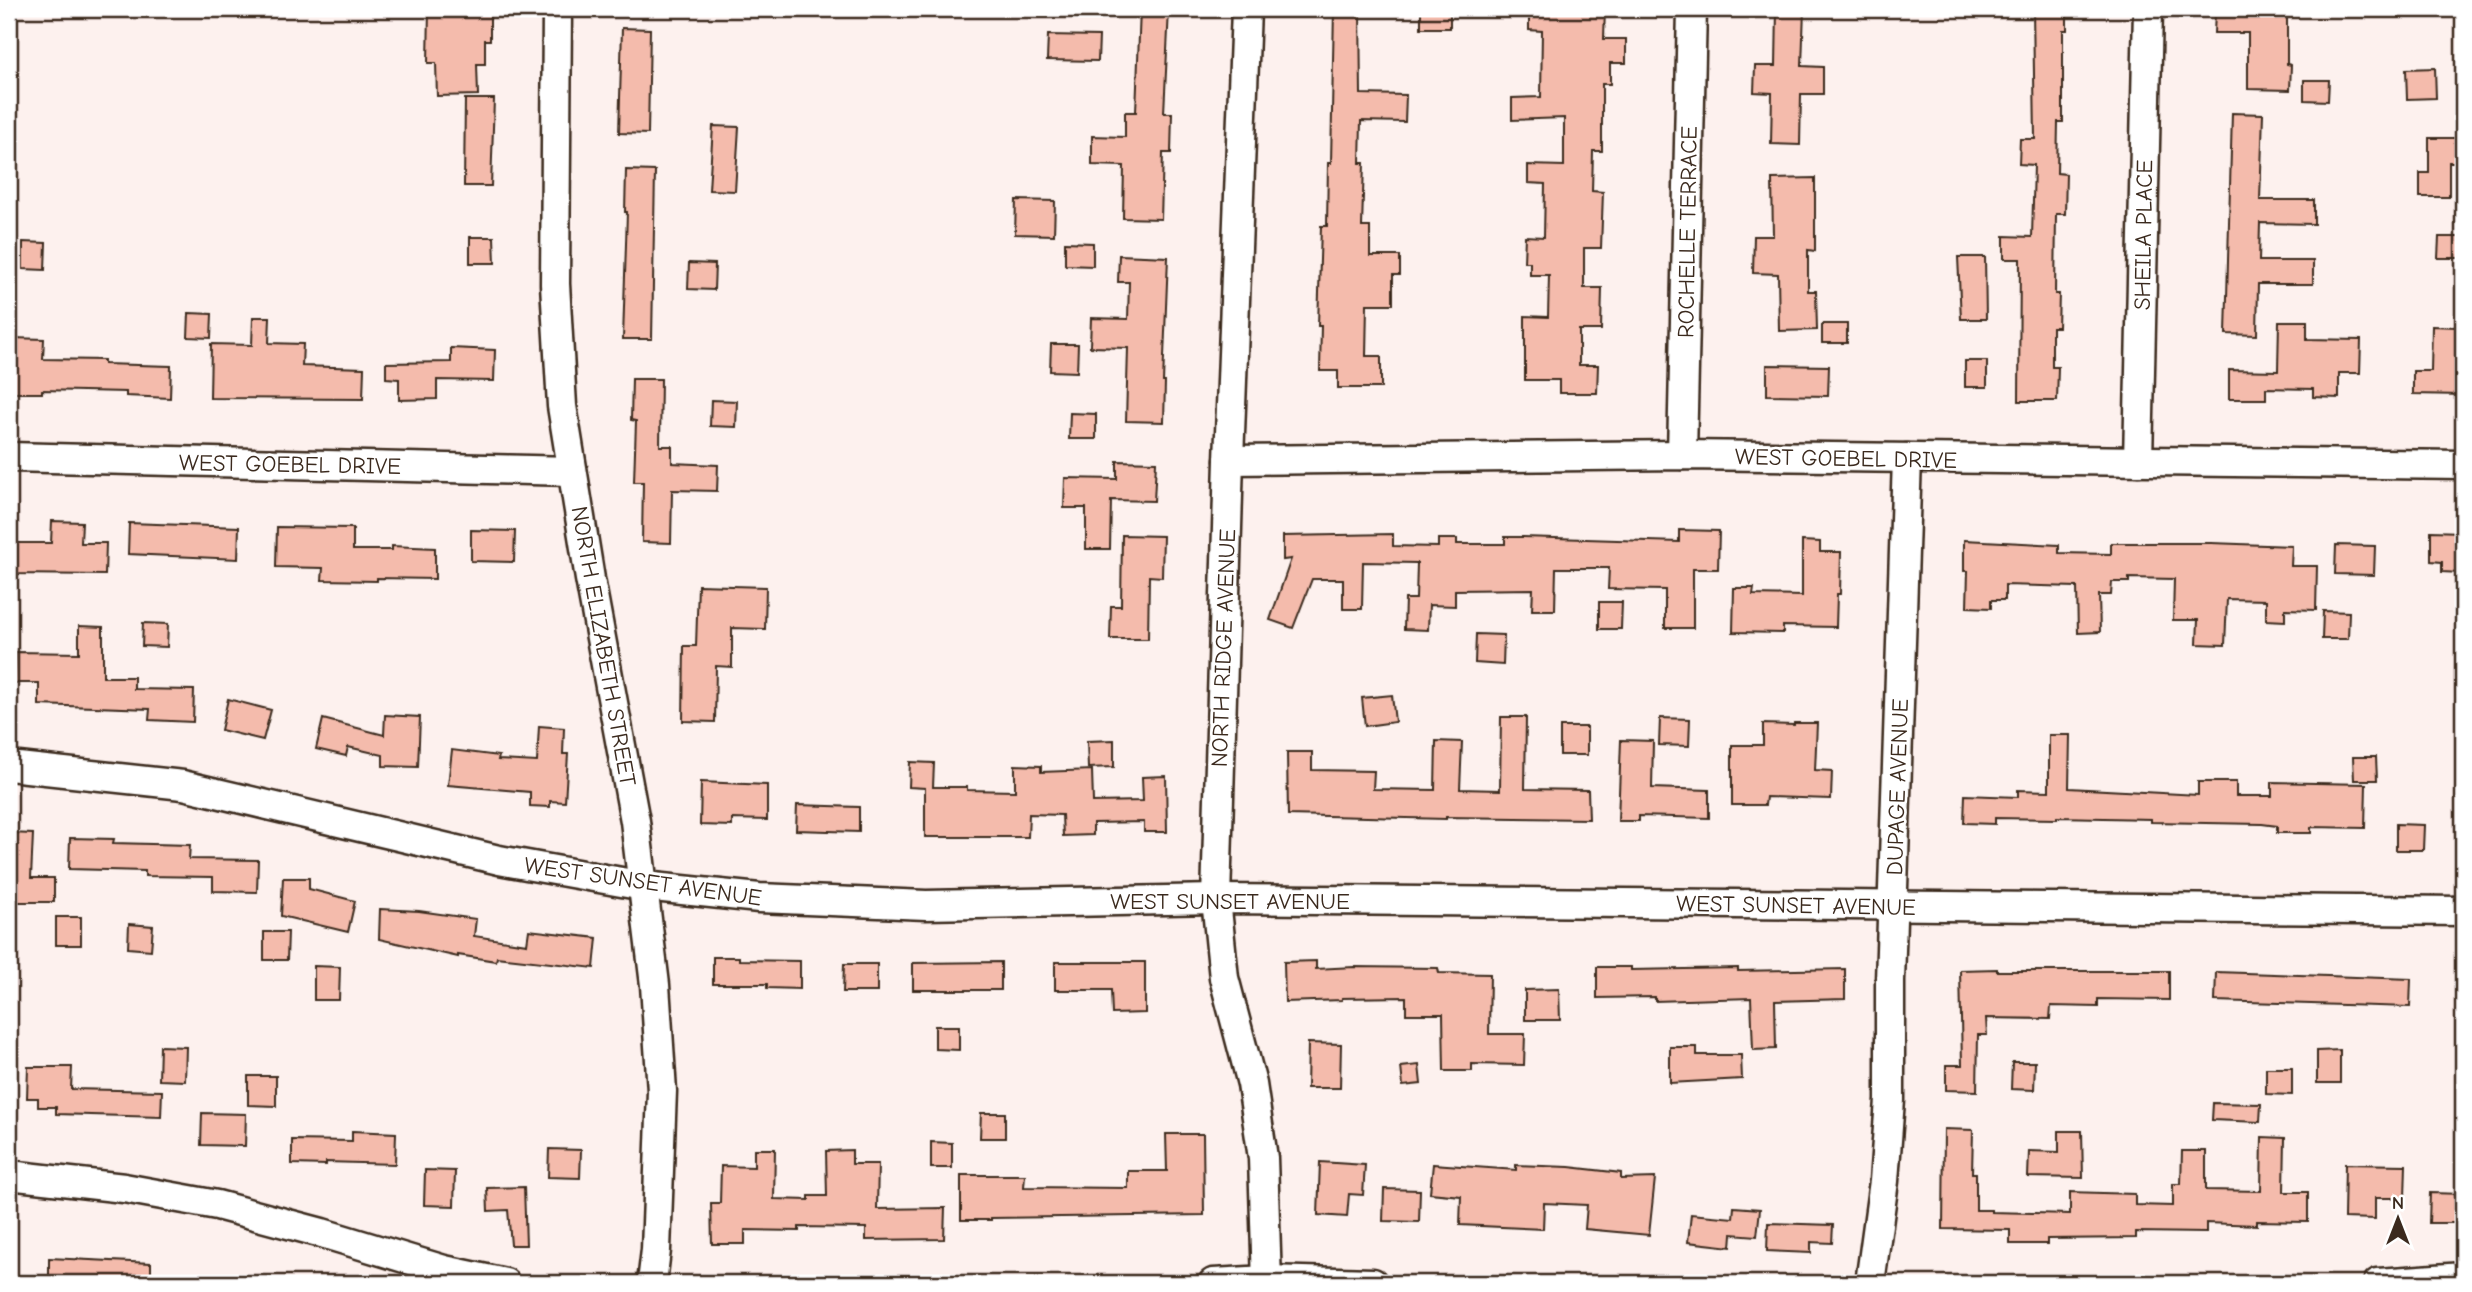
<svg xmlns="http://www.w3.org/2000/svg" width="2472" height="1292" viewBox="0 0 2472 1292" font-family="'Comic Neue',sans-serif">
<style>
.building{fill:#f4bbac;stroke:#3b2a1e;stroke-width:2}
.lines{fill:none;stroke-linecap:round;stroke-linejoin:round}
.street-casing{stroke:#3b2a1e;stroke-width:33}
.street{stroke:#fff;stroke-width:28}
.labels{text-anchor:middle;stroke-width:5;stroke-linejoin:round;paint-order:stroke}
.street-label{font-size:23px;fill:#3b2a1e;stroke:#fff}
</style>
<rect width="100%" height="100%" fill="#fdf1ee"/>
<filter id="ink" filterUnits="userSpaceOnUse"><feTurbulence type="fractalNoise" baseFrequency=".0143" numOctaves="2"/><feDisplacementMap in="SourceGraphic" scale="14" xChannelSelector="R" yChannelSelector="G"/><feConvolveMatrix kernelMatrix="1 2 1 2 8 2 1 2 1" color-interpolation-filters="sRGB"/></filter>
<g filter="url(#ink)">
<g class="building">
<path d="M 429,9 L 490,11 L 490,40 L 485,40 L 485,64 L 477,64 L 478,95 L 437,96 L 436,63 L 428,63 Z"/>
<path d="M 1140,9 L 1169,9 L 1164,113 L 1172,113 L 1171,153 L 1163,153 L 1161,219 L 1123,218 L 1124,166 L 1092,165 L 1092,136 L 1125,137 L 1125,112 L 1136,112 Z"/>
<path d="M 1334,9 L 1360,9 L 1361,94 L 1406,95 L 1405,122 L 1361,121 L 1360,163 L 1364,163 L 1362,227 L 1370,227 L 1370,256 L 1400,256 L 1400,275 L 1393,275 L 1393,304 L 1367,304 L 1366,356 L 1381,356 L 1381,388 L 1338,388 L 1338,371 L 1320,371 L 1321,326 L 1318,326 L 1321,226 L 1327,226 L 1328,163 L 1331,163 Z"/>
<rect x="1421" y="9" width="29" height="19"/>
<path d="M 1529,9 L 1605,9 L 1604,39 L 1626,39 L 1626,63 L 1610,63 L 1610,84 L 1602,84 L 1602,151 L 1593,151 L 1592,191 L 1603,192 L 1601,248 L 1584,248 L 1584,288 L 1602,288 L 1601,330 L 1579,330 L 1579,365 L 1598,365 L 1597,393 L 1559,393 L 1559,380 L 1525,380 L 1525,316 L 1548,317 L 1549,275 L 1530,275 L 1530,262 L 1524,262 L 1525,236 L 1544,237 L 1545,184 L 1528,183 L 1528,165 L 1564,166 L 1564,118 L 1512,120 L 1512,98 L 1541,97 L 1542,31 L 1529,30 Z"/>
<path d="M 1777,9 L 1804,9 L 1802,66 L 1823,67 L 1823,94 L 1801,94 L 1800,145 L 1771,144 L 1772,93 L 1754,92 L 1755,66 L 1776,66 Z"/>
<path d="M 2033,9 L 2067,9 L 2067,30 L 2063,30 L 2063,122 L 2058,122 L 2057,173 L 2066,174 L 2065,214 L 2056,214 L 2055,294 L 2059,294 L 2058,327 L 2052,327 L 2052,367 L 2058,367 L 2057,401 L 2019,401 L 2020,259 L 2004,259 L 2004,236 L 2032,237 L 2034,165 L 2019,164 L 2020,139 L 2035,139 Z"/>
<path d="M 2233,9 L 2287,9 L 2287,64 L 2291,65 L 2290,90 L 2248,89 L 2248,33 L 2214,33 L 2215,12 L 2233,12 Z"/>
<path d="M 622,28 L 650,29 L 648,134 L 619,133 Z"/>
<path d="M 1048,35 L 1099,36 L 1098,61 L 1047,60 Z"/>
<path d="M 2435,68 L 2436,98 L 2407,99 L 2406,69 Z"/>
<path d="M 2304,80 L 2329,80 L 2328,101 L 2304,100 Z"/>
<path d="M 465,99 L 494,99 L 491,186 L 464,186 Z"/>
<path d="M 2232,113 L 2263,114 L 2260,200 L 2314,200 L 2314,224 L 2260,223 L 2259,261 L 2313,261 L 2313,284 L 2258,284 L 2257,335 L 2226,334 Z"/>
<path d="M 713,126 L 739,127 L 735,191 L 709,190 Z"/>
<path d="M 2429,138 L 2463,138 L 2463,162 L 2449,162 L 2449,197 L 2420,197 L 2420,173 L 2429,173 Z"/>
<path d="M 626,170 L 655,171 L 652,339 L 623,339 L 627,212 L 625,212 Z"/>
<path d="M 1815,178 L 1815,251 L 1808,250 L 1808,291 L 1816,291 L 1817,330 L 1779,331 L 1778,274 L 1753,273 L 1754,236 L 1773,236 L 1772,179 Z"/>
<path d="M 1016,200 L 1055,201 L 1054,235 L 1015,234 Z"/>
<path d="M 470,237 L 494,237 L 495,263 L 470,263 Z"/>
<path d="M 2439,237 L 2463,237 L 2463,258 L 2438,258 Z"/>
<path d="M 23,242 L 46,243 L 45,270 L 23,269 Z"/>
<path d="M 1065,242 L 1093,243 L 1093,266 L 1065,265 Z"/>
<path d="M 1119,255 L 1168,257 L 1163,382 L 1165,382 L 1164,422 L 1126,421 L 1128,348 L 1090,347 L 1091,318 L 1128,319 L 1129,282 L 1118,282 Z"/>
<path d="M 1958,257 L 1985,257 L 1986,319 L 1961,319 Z"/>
<path d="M 689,263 L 715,264 L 714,290 L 688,289 Z"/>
<path d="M 189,313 L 212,314 L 211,338 L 188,337 Z"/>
<path d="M 253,317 L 270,317 L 269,343 L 303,344 L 302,366 L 364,368 L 363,399 L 210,398 L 211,344 L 252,345 Z"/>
<path d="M 2279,321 L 2307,321 L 2307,339 L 2361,340 L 2360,373 L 2339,373 L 2339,398 L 2313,397 L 2313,389 L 2266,388 L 2266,399 L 2229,399 L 2229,370 L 2278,371 Z"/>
<rect x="1822" y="324" width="25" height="19"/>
<path d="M 2432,326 L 2457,327 L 2457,372 L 2463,372 L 2463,395 L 2413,394 L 2413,371 L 2431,371 Z"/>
<path d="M 12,338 L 44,339 L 43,359 L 104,360 L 104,364 L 171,366 L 170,398 L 126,396 L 126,392 L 42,390 L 42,393 L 11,393 Z"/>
<path d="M 1051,344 L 1078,344 L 1077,372 L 1050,371 Z"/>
<path d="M 451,348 L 495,350 L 494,381 L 437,380 L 437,399 L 399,400 L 399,379 L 386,378 L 386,363 L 451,362 Z"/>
<rect x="1965" y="361" width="22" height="26"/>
<path d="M 1767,365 L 1829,366 L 1828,396 L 1767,395 Z"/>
<path d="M 632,379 L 661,379 L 660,446 L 672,446 L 672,463 L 718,465 L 717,491 L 672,490 L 671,543 L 642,542 L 643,482 L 634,482 L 636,421 L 631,420 Z"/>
<path d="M 711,400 L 737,401 L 736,427 L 710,426 Z"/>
<path d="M 1070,413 L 1096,414 L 1096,439 L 1069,439 Z"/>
<path d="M 1117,461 L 1156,462 L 1154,501 L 1111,500 L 1110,549 L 1086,549 L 1086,508 L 1064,508 L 1065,478 L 1117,479 Z"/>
<path d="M 52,521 L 82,522 L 81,543 L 106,543 L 105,575 L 9,574 L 9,543 L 51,543 Z"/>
<path d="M 129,523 L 239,527 L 238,559 L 128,554 Z"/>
<path d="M 277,527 L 353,528 L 353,550 L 392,550 L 392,546 L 435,548 L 435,579 L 377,578 L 377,581 L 322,580 L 323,568 L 276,567 Z"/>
<path d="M 471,530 L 515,531 L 514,562 L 471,561 Z"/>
<path d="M 1679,530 L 1719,531 L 1718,569 L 1693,569 L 1693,628 L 1665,628 L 1665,590 L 1608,589 L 1609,568 L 1556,568 L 1555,610 L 1532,610 L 1533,589 L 1455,590 L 1455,606 L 1429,605 L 1428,630 L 1404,629 L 1405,599 L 1416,599 L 1417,563 L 1363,562 L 1362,609 L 1343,609 L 1343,579 L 1312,579 L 1293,628 L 1270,620 L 1291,559 L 1283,560 L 1283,536 L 1393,534 L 1393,546 L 1438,547 L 1438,539 L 1457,539 L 1457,544 L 1505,544 L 1505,537 L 1523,537 L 1679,542 Z"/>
<path d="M 2431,531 L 2461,532 L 2460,573 L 2442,572 L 2442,562 L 2431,561 Z"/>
<path d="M 1122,535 L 1163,536 L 1162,577 L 1149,576 L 1148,639 L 1110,639 L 1111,606 L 1121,606 Z"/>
<path d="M 1964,540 L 2059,545 L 2059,553 L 2111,554 L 2111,543 L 2211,543 L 2292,546 L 2291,566 L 2317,566 L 2316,610 L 2285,609 L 2285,621 L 2266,620 L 2266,600 L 2227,599 L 2225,645 L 2197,644 L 2198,620 L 2173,620 L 2174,579 L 2129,578 L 2129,582 L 2112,582 L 2111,595 L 2099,595 L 2100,632 L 2078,633 L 2077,587 L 2005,585 L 2005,600 L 1991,600 L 1991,608 L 1967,607 L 1968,571 L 1964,571 Z"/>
<path d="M 1802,541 L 1820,542 L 1820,552 L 1841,552 L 1840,594 L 1837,594 L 1836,627 L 1783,626 L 1783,633 L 1733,632 L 1734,588 L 1754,588 L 1753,595 L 1802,596 Z"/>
<path d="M 2336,545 L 2375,546 L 2374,575 L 2335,574 Z"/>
<path d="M 698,585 L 766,587 L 765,629 L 732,628 L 732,667 L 716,666 L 715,722 L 683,721 L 684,646 L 696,646 Z"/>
<path d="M 1599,602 L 1622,602 L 1621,629 L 1599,629 Z"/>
<path d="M 2323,611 L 2349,612 L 2348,639 L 2322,639 Z"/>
<path d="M 143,623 L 168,624 L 167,647 L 142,646 Z"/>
<path d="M 79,626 L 103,627 L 103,677 L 134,677 L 134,689 L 194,690 L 193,722 L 149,720 L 150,709 L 39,705 L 39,683 L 15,683 L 16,652 L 79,653 Z"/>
<path d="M 1476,634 L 1504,635 L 1503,665 L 1475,663 Z"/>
<path d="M 1392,695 L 1395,722 L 1365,726 L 1362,698 Z"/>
<path d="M 228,699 L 271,710 L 263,740 L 221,730 Z"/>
<path d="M 385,715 L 420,717 L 418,767 L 383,766 L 383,755 L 348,747 L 346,756 L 316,749 L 323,719 L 384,735 Z"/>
<path d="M 1501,717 L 1526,717 L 1525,789 L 1588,790 L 1589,819 L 1446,817 L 1446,819 L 1288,815 L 1287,752 L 1312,752 L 1312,770 L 1374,771 L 1373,789 L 1435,790 L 1436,741 L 1462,742 L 1460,789 L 1500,790 Z"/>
<path d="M 1660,718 L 1690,719 L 1689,746 L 1659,745 Z"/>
<path d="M 1794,723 L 1817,723 L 1815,770 L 1832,771 L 1831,799 L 1766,797 L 1765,805 L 1732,805 L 1732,745 L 1763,745 L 1763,724 L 1794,725 Z"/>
<path d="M 539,726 L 564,728 L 563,754 L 568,754 L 565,802 L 550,801 L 550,807 L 530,806 L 530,792 L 448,785 L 452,750 L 499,756 L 498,760 L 537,762 Z"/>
<rect x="1560" y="727" width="27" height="28"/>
<path d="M 2049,735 L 2070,735 L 2069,788 L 2198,795 L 2198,782 L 2236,782 L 2236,796 L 2272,796 L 2272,782 L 2366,784 L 2365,828 L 2311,827 L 2311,833 L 2277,833 L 2277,826 L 2262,824 L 2151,822 L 2151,819 L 2057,817 L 2057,819 L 1995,818 L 1995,824 L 1964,823 L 1965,795 L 2018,797 L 2018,790 L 2049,791 Z"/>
<path d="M 1114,740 L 1114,767 L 1088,768 L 1087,741 Z"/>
<path d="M 1621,740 L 1653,741 L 1652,788 L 1709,790 L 1709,818 L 1639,816 L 1639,821 L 1618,821 Z"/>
<path d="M 2353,757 L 2376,757 L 2377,780 L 2354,780 Z"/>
<path d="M 910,762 L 934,763 L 933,787 L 967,787 L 967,790 L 1015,791 L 1015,765 L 1041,766 L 1041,772 L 1092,770 L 1093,802 L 1143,801 L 1142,777 L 1166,776 L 1167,832 L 1144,832 L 1144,822 L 1093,823 L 1093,835 L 1063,836 L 1062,815 L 1029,814 L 1028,837 L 925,837 L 925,788 L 909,787 Z"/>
<path d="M 701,782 L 767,785 L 767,820 L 732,819 L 732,826 L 700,825 Z"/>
<path d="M 797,805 L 859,807 L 859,832 L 796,830 Z"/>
<path d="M 2396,824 L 2424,825 L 2423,850 L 2396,850 Z"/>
<path d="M 9,833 L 33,834 L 31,878 L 54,878 L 54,902 L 9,902 Z"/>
<path d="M 70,838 L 114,839 L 113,843 L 190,845 L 189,859 L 258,860 L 257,892 L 213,891 L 213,877 L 145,876 L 145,871 L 69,869 Z"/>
<path d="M 283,878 L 309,878 L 309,889 L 355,901 L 348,932 L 281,916 Z"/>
<path d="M 380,909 L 419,911 L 476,919 L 474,936 L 527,944 L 529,930 L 597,938 L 594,968 L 497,957 L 496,961 L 458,955 L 458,957 L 379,939 Z"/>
<rect x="56" y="917" width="25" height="28"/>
<path d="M 129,924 L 153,926 L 151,950 L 128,948 Z"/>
<path d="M 264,932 L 288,932 L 287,960 L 264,960 Z"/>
<path d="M 713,957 L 739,957 L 739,960 L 800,961 L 800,989 L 767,988 L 767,984 L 713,984 Z"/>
<path d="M 1316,961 L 1316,969 L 1354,967 L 1438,968 L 1439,973 L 1490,974 L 1489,1034 L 1525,1034 L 1524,1065 L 1472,1064 L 1472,1071 L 1444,1071 L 1443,1014 L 1406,1014 L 1406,997 L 1342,998 L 1342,1000 L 1285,1002 L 1284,962 Z"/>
<path d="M 1001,962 L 1001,990 L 913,990 L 913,963 Z"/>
<path d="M 1055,962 L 1145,962 L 1145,1013 L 1112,1014 L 1111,990 L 1055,990 Z"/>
<path d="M 844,964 L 877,964 L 877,992 L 843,992 Z"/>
<path d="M 314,966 L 340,967 L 339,1000 L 314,1000 Z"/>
<path d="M 1597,967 L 1631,967 L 1631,970 L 1738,968 L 1738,971 L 1845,969 L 1845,999 L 1775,1001 L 1776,1049 L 1753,1050 L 1751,998 L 1655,1001 L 1655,997 L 1597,998 Z"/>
<path d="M 1997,969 L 1997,971 L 2169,971 L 2169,1000 L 2098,999 L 2098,1007 L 2051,1006 L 2050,1019 L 1986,1018 L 1987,1035 L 1978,1035 L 1977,1091 L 1946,1090 L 1946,1065 L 1962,1065 L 1960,970 Z"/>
<path d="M 2216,972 L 2411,979 L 2410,1007 L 2215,1001 Z"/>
<path d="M 1559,989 L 1560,1020 L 1525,1020 L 1525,990 Z"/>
<path d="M 935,1026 L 959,1026 L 959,1050 L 935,1049 Z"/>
<path d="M 1308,1043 L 1341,1044 L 1340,1088 L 1307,1088 Z"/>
<path d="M 160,1046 L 186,1047 L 185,1081 L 159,1080 Z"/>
<path d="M 1670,1047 L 1697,1047 L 1697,1055 L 1741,1055 L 1742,1079 L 1670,1083 Z"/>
<path d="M 2340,1050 L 2340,1083 L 2317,1083 L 2317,1051 Z"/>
<path d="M 2012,1062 L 2035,1062 L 2034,1090 L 2011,1089 Z"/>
<path d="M 1419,1065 L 1421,1084 L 1403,1086 L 1401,1067 Z"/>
<path d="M 28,1067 L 72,1067 L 71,1089 L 162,1091 L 161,1117 L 56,1114 L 56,1107 L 38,1107 L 38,1098 L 27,1098 Z"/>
<path d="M 2266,1068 L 2292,1068 L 2292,1095 L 2266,1094 Z"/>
<path d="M 248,1076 L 276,1076 L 276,1106 L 248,1105 Z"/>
<path d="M 2213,1103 L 2261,1104 L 2260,1122 L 2212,1120 Z"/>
<path d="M 202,1113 L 246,1114 L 245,1146 L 201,1145 Z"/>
<path d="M 981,1113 L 1005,1113 L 1005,1138 L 980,1138 Z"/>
<path d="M 1944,1129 L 1973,1130 L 1972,1173 L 1976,1173 L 1976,1210 L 1991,1210 L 1991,1212 L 2070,1214 L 2070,1192 L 2135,1194 L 2135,1205 L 2173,1206 L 2173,1184 L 2181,1184 L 2182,1151 L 2206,1151 L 2206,1190 L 2261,1191 L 2262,1137 L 2285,1138 L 2284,1192 L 2308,1192 L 2308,1222 L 2257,1221 L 2257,1225 L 2206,1223 L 2206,1233 L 2136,1232 L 2136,1238 L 2047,1239 L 2047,1244 L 2010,1244 L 2010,1230 L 1943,1229 Z"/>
<path d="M 352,1131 L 396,1133 L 395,1164 L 326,1162 L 326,1165 L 292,1164 L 292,1140 L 352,1141 Z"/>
<path d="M 2059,1131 L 2082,1131 L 2083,1178 L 2028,1177 L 2029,1151 L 2059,1152 Z"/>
<path d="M 1166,1134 L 1203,1134 L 1204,1215 L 991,1218 L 991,1220 L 961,1220 L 961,1175 L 1025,1175 L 1024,1187 L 1128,1188 L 1128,1171 L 1167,1171 Z"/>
<path d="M 931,1142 L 952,1143 L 952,1168 L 931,1168 Z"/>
<path d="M 549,1149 L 581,1150 L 580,1178 L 548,1177 Z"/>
<path d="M 754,1149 L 775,1149 L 774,1199 L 809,1200 L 809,1196 L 827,1196 L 826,1151 L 852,1150 L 852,1164 L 878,1164 L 877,1209 L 945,1208 L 944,1239 L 866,1240 L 866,1228 L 799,1227 L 799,1231 L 745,1230 L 745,1244 L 712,1244 L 711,1203 L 720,1203 L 721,1166 L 754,1167 Z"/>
<path d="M 1320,1162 L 1365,1165 L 1363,1195 L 1349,1194 L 1347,1217 L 1318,1215 Z"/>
<path d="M 1433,1164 L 1516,1170 L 1516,1165 L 1569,1167 L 1621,1173 L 1621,1179 L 1655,1178 L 1649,1235 L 1585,1229 L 1587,1205 L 1544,1203 L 1543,1229 L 1460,1225 L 1461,1196 L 1430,1193 Z"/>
<path d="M 2345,1164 L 2406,1165 L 2405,1198 L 2375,1198 L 2375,1219 L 2344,1218 Z"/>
<path d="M 425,1170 L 455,1171 L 454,1206 L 424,1205 Z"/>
<path d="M 524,1187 L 526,1245 L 511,1245 L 508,1210 L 488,1211 L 487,1188 Z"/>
<path d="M 1384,1189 L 1420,1190 L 1419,1222 L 1383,1221 Z"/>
<path d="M 2430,1193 L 2463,1194 L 2463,1223 L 2429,1223 Z"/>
<path d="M 1734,1207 L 1760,1209 L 1757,1236 L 1732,1234 L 1731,1247 L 1688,1242 L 1691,1214 L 1733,1218 Z"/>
<path d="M 1768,1223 L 1833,1225 L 1832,1243 L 1811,1242 L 1811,1253 L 1767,1251 Z"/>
<path d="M 49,1258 L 151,1263 L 151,1283 L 49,1283 Z"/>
</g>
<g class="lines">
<g class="street-casing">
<g id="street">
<path d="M 557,9 L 555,284 L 562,406 L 590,579 L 635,821 L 655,985 L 662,1091 L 656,1250 L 652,1283"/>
<path d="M 1246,9 L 1229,460 L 1216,899 L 1224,978 L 1252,1084 L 1263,1158 L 1267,1283"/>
<path d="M 1682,455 L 1692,9"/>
<path d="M 9,457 L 572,471"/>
<path d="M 1229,460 L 1682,455 L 2463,465"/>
<path d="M 2138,461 L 2148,9"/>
<path d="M 9,766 L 183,785 L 499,860 L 644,886 L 759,898 L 926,905 L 1216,899 L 2463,911"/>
<path d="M 9,1175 L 124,1188 L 217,1205 L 322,1233 L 444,1270 L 505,1283"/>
<path d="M 1213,1283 L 1267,1280 L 1373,1283"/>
<path d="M 1870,1283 L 1884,1181 L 1890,1100 L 1890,981 L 1907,458"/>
<path d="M 2378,1283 L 2463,1277"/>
</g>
</g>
<use href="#street" class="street"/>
</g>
</g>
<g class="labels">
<g class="street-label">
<text transform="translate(1687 232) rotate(-89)" y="8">ROCHELLE TERRACE</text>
<text transform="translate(2143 235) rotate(-89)" y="8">SHEILA PLACE</text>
<text transform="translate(1846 458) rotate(1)" y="8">WEST GOEBEL DRIVE</text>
<text transform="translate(290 464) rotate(1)" y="8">WEST GOEBEL DRIVE</text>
<text transform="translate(604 646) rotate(80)" y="8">NORTH ELIZABETH STREET</text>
<text transform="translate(1223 648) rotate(-88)" y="8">NORTH RIDGE AVENUE</text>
<text transform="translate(1897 787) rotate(-88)" y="8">DUPAGE AVENUE</text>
<text transform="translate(643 881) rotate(8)" y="8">WEST SUNSET AVENUE</text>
<text x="1230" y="909">WEST SUNSET AVENUE</text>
<text transform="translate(1796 905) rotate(1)" y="8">WEST SUNSET AVENUE</text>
</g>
</g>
<rect width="2472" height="1292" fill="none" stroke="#fff" stroke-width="35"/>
<rect x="18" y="18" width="2437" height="1257" fill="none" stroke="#3b2a1e" stroke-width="2.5" filter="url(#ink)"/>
<g transform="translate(2398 1219)" stroke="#ffffff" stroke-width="5" paint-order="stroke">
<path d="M0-5L12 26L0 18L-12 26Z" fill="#3b2a1e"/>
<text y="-10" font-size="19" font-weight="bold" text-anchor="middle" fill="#3b2a1e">N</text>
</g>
</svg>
